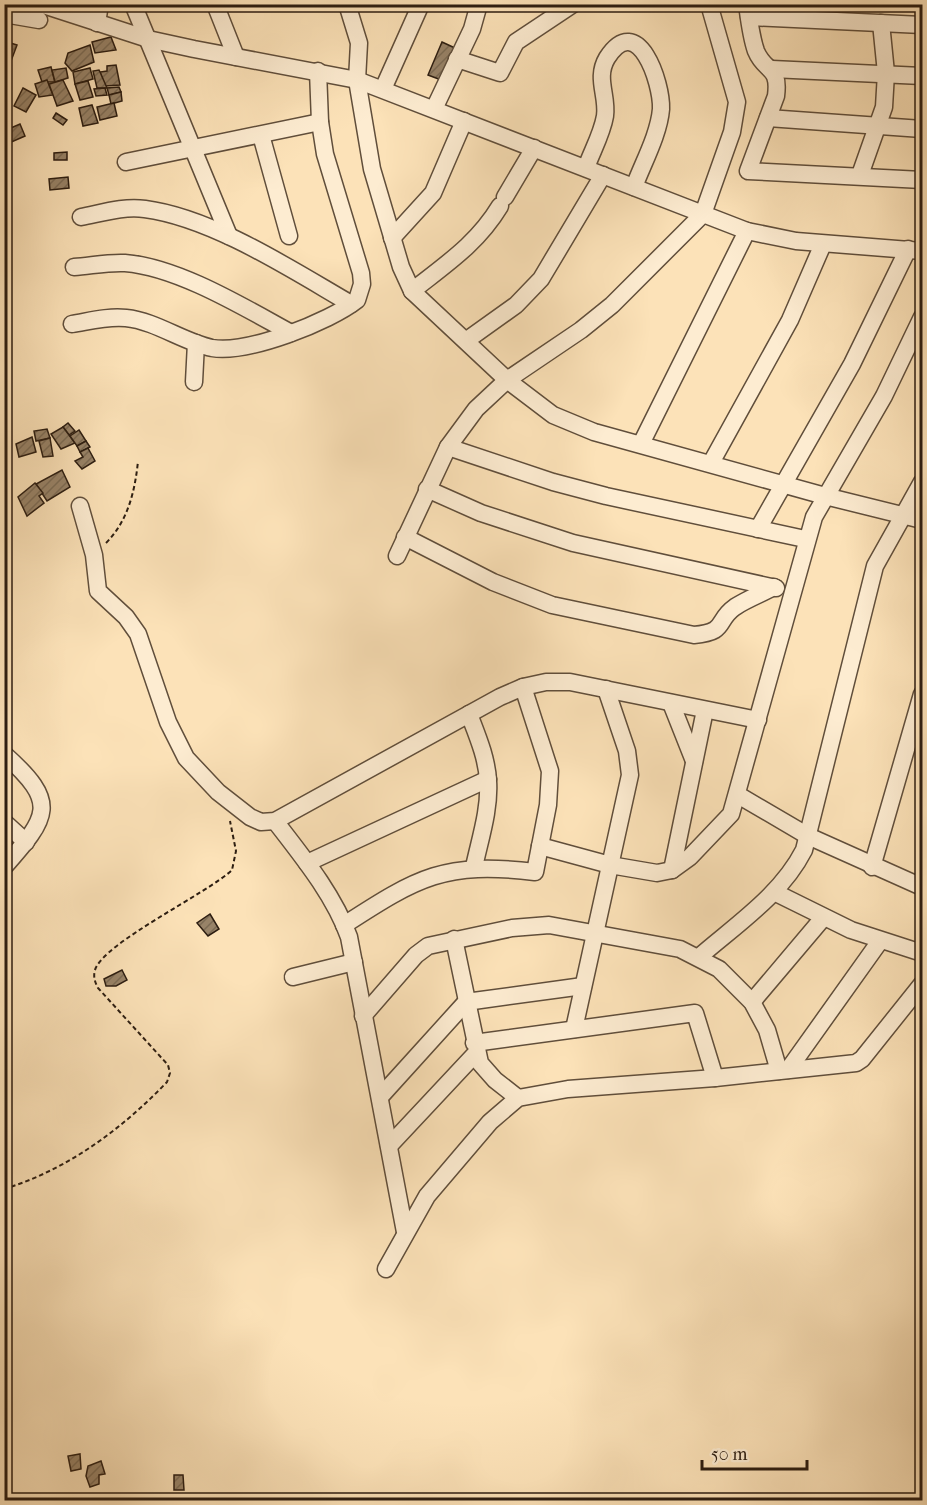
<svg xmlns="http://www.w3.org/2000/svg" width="927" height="1505" viewBox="0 0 927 1505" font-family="'IM FELL French Canon',serif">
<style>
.building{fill:url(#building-hatch);stroke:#2c1d11;stroke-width:1.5}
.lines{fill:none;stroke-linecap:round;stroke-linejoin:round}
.street-casing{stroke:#604e3b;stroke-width:19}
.path{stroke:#2c1d11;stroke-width:2;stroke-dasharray:4.5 3;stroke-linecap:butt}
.street{stroke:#fdecd1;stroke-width:16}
</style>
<defs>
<pattern id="building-hatch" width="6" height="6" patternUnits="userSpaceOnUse" patternTransform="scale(1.5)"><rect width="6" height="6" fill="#988368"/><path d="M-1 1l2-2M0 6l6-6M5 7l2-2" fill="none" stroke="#7c6b54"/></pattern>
</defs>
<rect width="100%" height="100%" fill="#fce2b8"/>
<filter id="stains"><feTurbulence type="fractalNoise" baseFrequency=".00333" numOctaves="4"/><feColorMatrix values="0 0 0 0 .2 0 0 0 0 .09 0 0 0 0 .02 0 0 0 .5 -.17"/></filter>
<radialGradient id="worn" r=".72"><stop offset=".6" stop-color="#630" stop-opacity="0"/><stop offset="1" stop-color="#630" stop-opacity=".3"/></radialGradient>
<g class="building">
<path d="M 111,37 L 116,50 L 95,53 L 92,42 Z"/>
<path d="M 4,41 L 17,45 L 11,61 L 4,58 Z"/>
<path d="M 442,42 L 457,49 L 444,81 L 428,75 Z"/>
<path d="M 90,45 L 94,62 L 72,71 L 65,63 L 68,53 Z"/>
<path d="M 116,65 L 120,85 L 105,86 L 100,72 L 107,71 L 107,66 Z"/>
<path d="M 51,67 L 55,82 L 42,82 L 38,70 Z"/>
<path d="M 66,68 L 68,78 L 55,82 L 52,70 Z"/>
<path d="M 90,68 L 93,79 L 75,84 L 73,72 Z"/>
<path d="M 99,70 L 100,72 L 107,88 L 97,88 L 93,71 Z"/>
<path d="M 47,80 L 53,95 L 39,97 L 35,84 Z"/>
<path d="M 63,80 L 73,101 L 57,106 L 49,84 Z"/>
<path d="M 88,81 L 93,97 L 80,100 L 75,84 Z"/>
<path d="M 119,87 L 121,92 L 109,95 L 107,88 Z"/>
<path d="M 23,88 L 36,95 L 26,112 L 14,106 Z"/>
<path d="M 105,88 L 107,95 L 96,96 L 94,89 Z"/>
<path d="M 121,92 L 122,101 L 111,104 L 109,95 Z"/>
<path d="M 114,103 L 117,116 L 100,120 L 97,107 Z"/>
<path d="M 92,105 L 98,123 L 83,126 L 79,108 Z"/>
<path d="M 56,113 L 67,120 L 63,125 L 53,118 Z"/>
<path d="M 20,124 L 25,136 L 9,143 L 4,131 Z"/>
<path d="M 918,134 L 922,135 L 922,154 L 916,154 Z"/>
<path d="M 67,152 L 67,160 L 54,160 L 54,153 Z"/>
<path d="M 68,177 L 69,188 L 50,190 L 49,179 Z"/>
<path d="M 68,423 L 75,431 L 69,435 L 63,427 Z"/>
<path d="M 63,427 L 75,443 L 61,449 L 51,434 Z"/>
<path d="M 47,429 L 50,438 L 36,441 L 34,431 Z"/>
<path d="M 79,430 L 86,441 L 77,446 L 70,436 Z"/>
<path d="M 32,437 L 36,452 L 19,457 L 16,444 Z"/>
<path d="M 50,438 L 53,456 L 43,457 L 39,441 Z"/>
<path d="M 86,441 L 90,447 L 80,452 L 77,446 Z"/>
<path d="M 88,448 L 95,461 L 82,469 L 75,461 L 83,457 L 80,452 Z"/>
<path d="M 62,470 L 70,487 L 47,501 L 36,484 Z"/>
<path d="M 35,483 L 43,493 L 39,496 L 44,503 L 27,516 L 18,497 Z"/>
<path d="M 210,914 L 219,929 L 208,936 L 197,923 Z"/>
<path d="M 122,970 L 127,980 L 116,986 L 106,986 L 104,979 Z"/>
<path d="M 80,1454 L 81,1469 L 71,1471 L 68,1456 Z"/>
<path d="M 101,1461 L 105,1474 L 99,1475 L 99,1484 L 90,1487 L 86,1476 L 88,1466 Z"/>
<path d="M 174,1475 L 183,1475 L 184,1490 L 174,1490 Z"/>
</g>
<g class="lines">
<g class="street-casing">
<g id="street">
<path d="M 40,4 L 148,39 L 194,49 L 357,80 L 747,231 L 796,241 L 922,251"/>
<path d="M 133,4 L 229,236"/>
<path d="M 215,4 L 236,57"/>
<path d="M 347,4 L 359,43 L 357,80 L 372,169 L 401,267 L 412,291 L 507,380 L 553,415 L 594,432 L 825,496 L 922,520"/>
<path d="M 747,4 C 749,19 751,37 756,51 C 765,73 780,65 776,96 L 748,171 L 922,180"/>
<path d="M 4,14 L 39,20"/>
<path d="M 749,17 L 922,25"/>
<path d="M 97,23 L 100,4"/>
<path d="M 457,59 L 500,73 L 516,42 L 573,4"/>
<path d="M 772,69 L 922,76"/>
<path d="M 383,89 L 421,4"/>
<path d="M 434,109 L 472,29 L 479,4"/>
<path d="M 768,118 L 922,129"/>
<path d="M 261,135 L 289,236"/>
<path d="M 126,162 L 320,122"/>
<path d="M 586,168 C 592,151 602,134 605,116 C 608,96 595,78 607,58 C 638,10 662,83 661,109 C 659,134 643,163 634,187"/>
<path d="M 860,175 L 884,107 L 886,73 L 881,23"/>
<path d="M 505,197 L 534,148"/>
<path d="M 81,217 C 102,213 123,206 145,209 C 213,218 292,270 351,304"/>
<path d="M 392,238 L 433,193 L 464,121"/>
<path d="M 74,267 C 90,266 108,262 125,263 C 178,267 245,308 291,333"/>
<path d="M 412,291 C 446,264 477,244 500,206"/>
<path d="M 72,324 C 90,321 108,316 126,318 C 156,321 183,342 212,348 C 248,354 329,322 357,300 L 362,284 L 361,273 L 325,154 L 320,122 L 318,71"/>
<path d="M 467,340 L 516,305 L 541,279 L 603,175"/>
<path d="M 194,382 L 196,343"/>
<path d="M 641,444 L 747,231"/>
<path d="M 448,447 L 553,482 L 606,496 L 805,539"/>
<path d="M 711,463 L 790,320 L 823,244"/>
<path d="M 427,489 L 481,513 L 573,543 L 776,588"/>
<path d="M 80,506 L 94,555 L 98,591 L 126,617 L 138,634 L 168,722 L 186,758 L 218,792 L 250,817 L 261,822 L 275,821 L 500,697 L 523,687 L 546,682 L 570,682 L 758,720"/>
<path d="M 758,529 L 852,364 L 908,249"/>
<path d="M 405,537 L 493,582 L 552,605 L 694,635 C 728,632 715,621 735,607 C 747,599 761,594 774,587"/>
<path d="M 397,556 L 448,447 L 476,409 L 507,380 L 581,330 L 612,305 L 703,214 L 732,132 L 737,102 L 709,4"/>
<path d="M 671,703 L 694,761"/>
<path d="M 469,714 C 477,735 487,758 488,781 C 490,809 480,839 474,867"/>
<path d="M 4,754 C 59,803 49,816 4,867"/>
<path d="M 738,795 L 808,836 L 922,887"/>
<path d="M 275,821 C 302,856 334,895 349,937 L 405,1232"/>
<path d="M 4,822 L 26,842"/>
<path d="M 540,846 L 610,865 L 657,873 L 672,870 L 690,857 L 731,814 L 814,517 L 884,396 L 922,317"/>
<path d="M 307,863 L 488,779"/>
<path d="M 872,867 L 922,694"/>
<path d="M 672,870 L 705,710"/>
<path d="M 774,892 L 851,930 L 922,953"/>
<path d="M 344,925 C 418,877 445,861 535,872 L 548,805 L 550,771 L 523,687"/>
<path d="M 454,939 L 480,1063 L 495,1080 L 518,1098"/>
<path d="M 699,957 C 737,924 781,895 804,850 L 875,566 L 922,482"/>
<path d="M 293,977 L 354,962"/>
<path d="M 752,1002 L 823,918"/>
<path d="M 363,1016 L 416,955 L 428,946 L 512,928 L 549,925 L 680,949 L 719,969 L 752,1002 L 767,1030 L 779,1071"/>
<path d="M 574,1029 L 630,775 L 627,751 L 606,689"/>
<path d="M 474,1043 L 695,1013 L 715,1078"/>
<path d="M 788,1070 L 880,941"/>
<path d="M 380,1097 L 466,1002 L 583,986"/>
<path d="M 389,1146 L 477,1052"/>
<path d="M 386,1269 L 427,1196 L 490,1122 L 518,1098 L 568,1089 L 715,1078 L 856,1063 L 862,1059 L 922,984"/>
</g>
</g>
<g class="path">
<path d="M 106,543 C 128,521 135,491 138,461"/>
<path d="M 4,1189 C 67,1170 122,1129 167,1082 L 170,1073 L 168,1065 L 98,988 C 95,982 93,977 95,970 C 103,943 208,893 232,870 L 236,851 L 230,821"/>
</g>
<use href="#street" class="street"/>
</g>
<rect width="927" height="1505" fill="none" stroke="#fce2b8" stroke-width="24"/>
<rect x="6" y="6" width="915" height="1493" fill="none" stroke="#2c1d11" stroke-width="3"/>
<rect x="12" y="12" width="903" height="1481" fill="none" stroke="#2c1d11" stroke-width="1.5"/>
<path d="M702 1460v9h105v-9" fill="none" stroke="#2c1d11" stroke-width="3"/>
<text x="711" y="1460" font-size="18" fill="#2c1d11" stroke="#fdecd1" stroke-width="4.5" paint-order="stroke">50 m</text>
<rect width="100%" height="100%" filter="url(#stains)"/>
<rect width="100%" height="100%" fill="url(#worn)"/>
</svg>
